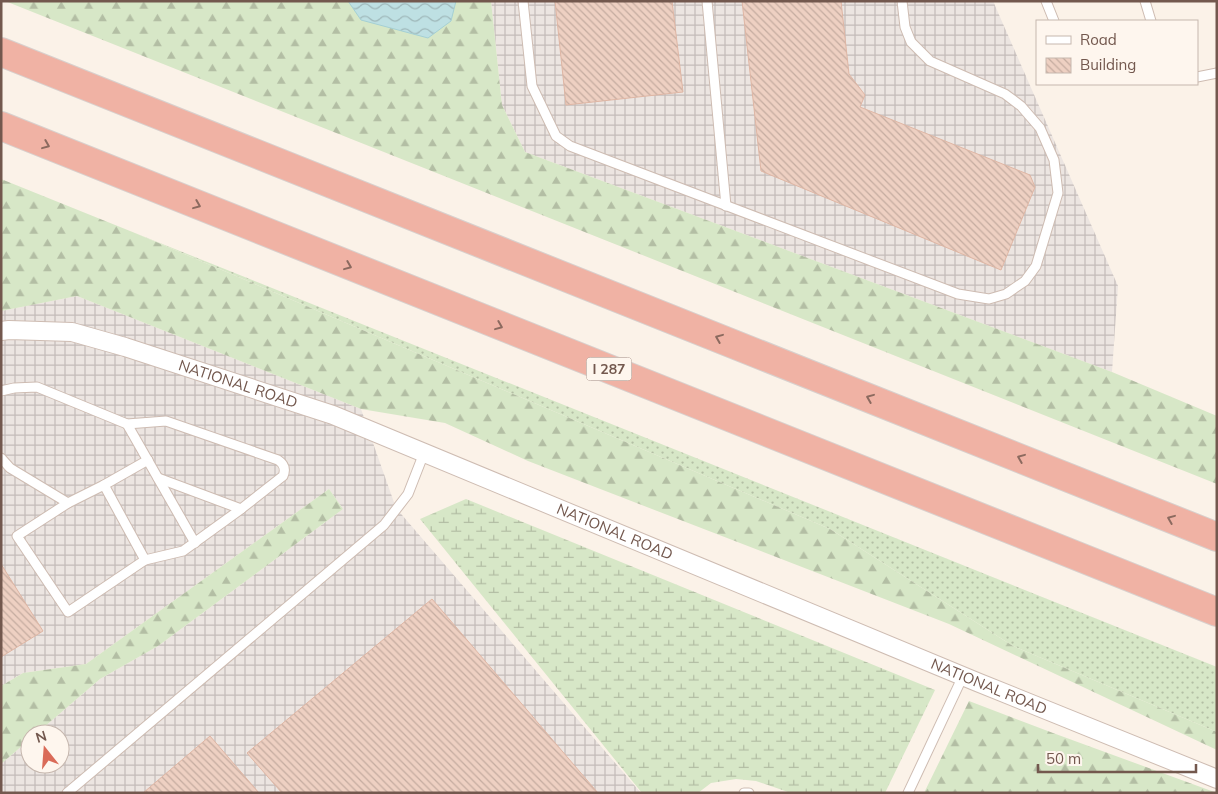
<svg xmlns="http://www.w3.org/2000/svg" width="1218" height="794" viewBox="0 0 1218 794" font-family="Mulish,sans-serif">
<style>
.industrial{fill:url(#industrial-grid)}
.grass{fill:url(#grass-dots)}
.forest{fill:url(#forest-firs)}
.wetland{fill:url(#wetland-marsh)}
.water{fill:url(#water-waves);stroke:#a5d0d4}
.building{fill:url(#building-back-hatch);stroke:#dfb6a4}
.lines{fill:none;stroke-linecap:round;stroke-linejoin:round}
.lane-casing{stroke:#cebcb2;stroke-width:11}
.street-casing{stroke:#cebcb2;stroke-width:20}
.highway-casing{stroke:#d8d0cd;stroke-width:30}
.lane{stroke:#fff;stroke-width:9}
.street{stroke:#fff;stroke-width:18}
.highway{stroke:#f0b2a4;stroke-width:28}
.oneway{stroke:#8c6a5f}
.labels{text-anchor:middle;stroke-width:4;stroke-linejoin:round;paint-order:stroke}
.shield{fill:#fef6ee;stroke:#9d877e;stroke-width:1}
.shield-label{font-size:14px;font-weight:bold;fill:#73584e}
.street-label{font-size:15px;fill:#73584e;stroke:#fef6ee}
</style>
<defs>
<pattern id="industrial-grid" width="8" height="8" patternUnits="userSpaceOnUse" patternTransform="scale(1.25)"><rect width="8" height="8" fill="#ece5e1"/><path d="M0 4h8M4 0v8" fill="none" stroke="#c4bcb9"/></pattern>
<pattern id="grass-dots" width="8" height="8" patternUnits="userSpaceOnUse" patternTransform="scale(1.25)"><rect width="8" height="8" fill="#d7e7c7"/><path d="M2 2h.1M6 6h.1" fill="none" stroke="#b3bea4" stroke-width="1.8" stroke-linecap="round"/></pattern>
<pattern id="forest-firs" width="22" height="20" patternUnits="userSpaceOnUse" patternTransform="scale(1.25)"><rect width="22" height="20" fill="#d7e7c7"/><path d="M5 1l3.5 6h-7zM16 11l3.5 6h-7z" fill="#b3bea4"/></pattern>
<pattern id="wetland-marsh" width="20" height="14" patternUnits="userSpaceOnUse" patternTransform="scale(1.25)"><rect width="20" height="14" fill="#d7e7c7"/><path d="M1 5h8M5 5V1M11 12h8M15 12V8" fill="none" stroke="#b3bea4"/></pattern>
<pattern id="water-waves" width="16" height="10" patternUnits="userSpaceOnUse" patternTransform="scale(1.25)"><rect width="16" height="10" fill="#bee0e3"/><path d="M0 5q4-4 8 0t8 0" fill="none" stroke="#9fb8ba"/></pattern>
<pattern id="building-back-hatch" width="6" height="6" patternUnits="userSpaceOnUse" patternTransform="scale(1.25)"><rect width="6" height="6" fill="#eed0c2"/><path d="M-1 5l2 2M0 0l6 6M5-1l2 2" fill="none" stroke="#c5aca0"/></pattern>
</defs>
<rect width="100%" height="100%" fill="#fbf2e8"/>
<g class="industrial">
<path d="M 491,1 L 993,1 L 1118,286 L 1112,372 L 525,152 L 502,105 Z"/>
<path d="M 77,296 L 361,409 L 396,508 L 641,793 L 1,793 L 1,764 L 30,739 L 30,764 L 60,764 L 60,734 L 36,734 L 100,679 L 158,646 L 343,509 L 329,489 L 86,664 L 23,673 L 1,686 L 1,311 Z"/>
</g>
<path class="grass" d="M 135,233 L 1217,667 L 1217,732 L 1013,646 L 830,529 Z"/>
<g class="forest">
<path d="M 5,1 L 491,1 L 502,105 L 525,152 L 1112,372 L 1217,416 L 1217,484 Z"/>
<path d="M 1,179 L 135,233 L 830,529 L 1013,646 L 1217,732 L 1217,750 L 949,624 L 528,461 L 445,423 L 361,409 L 77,296 L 1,311 Z"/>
<path d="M 329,489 L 343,509 L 158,646 L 100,679 L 36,734 L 30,734 L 30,739 L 1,764 L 1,686 L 23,673 L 86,664 Z"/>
<path d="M 969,701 L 1053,733 L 1217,793 L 924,793 Z"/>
</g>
<path class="wetland" d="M 466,499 L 935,690 L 885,793 L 791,793 L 756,781 L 736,779 L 711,783 L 698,793 L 642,793 L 420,519 Z"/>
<path class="water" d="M 348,1 L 456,1 L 451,21 L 428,38 L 361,20 Z"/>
<g class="building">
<path d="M 555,1 L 672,1 L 683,92 L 566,105 Z"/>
<path d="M 742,1 L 841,1 L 849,74 L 865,95 L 860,107 L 1030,175 L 1035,187 L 1001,270 L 761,171 Z"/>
<path d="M 1,564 L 43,631 L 1,657 Z"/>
<path d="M 432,599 L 598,793 L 282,793 L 247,753 Z"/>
<path d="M 210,736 L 259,793 L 143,793 Z"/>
</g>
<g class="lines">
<g class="lane-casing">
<g id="lane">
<path d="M 523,1 L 532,86 L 556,136 L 570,146 L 958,294 L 989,299 L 1006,294 L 1025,281 L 1036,266 L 1058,193 L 1054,160 L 1040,128 L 1021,106 L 1005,94 L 930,61 L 911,42 L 905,27 L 902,1"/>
<path d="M 707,1 L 726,206"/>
<path d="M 1046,1 L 1054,21"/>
<path d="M 1145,1 L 1151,21"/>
<path d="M 1197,77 L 1217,73"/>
<path d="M 1,391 L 14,388 L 37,387 L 127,424 L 166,421 L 278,460 C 284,464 286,469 283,476 L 241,509 L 183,551 L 145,560 L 68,612 L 17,536 L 68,503 L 10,468 L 1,458"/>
<path d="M 127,424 L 195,543"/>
<path d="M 158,478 L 241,509"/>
<path d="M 104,485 L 145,560"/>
<path d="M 68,503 L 104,485 L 148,460"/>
<path d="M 67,793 L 384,525 L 408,494 L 424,453"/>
<path d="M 744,793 L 749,793"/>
<path d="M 908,793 L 963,676"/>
</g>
</g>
<g class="street-casing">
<g id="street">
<path id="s1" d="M 1,331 L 9,330 L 72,332 L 125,347 L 333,415 L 977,682 L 1217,779"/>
</g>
</g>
<g class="highway-casing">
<g id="highway">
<path d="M 1,52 L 1217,537"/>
<path d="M 1,126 C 406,290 812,450 1217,612"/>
</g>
</g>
<use href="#lane" class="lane"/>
<use href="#street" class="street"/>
<use href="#highway" class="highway"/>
</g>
<defs><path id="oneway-chevron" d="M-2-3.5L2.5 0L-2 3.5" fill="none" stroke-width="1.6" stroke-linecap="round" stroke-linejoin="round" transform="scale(1.25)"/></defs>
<g class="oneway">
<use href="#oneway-chevron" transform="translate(46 145) rotate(22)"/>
<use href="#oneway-chevron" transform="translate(197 205) rotate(22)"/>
<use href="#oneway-chevron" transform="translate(348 266) rotate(22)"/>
<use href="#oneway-chevron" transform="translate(499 326) rotate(22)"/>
<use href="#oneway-chevron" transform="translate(719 338) rotate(-158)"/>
<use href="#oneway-chevron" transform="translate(870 398) rotate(-158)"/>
<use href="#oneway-chevron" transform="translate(1021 458) rotate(-158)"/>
<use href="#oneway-chevron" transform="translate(1171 519) rotate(-158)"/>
</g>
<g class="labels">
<rect class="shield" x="586.5" y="357.5" width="45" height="23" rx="4"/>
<g class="shield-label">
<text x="609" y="374">I 287</text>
</g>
<g class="street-label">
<text dy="5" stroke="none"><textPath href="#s1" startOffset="245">NATIONAL ROAD</textPath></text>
<text dy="5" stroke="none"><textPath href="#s1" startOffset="650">NATIONAL ROAD</textPath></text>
<text dy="5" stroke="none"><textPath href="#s1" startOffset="1055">NATIONAL ROAD</textPath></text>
</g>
</g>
<rect width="1218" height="794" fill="none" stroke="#73584e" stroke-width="5"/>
<rect x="1036" y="20" width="162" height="65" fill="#fef6ee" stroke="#c6b7ae"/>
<rect x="1046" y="36" width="25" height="8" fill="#ffffff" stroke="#c6b7ae"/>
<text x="1080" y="45" font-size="15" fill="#73584e">Road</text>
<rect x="1046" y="58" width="25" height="15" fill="url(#building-back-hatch)" stroke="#c6b7ae"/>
<text x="1080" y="70" font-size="15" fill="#73584e">Building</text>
<g transform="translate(45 749) rotate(343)"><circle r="24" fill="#fef6ee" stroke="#c6b7ae"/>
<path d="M0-4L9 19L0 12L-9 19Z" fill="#da6b58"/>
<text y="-8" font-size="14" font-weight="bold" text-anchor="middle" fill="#73584e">N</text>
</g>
<path d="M1038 764v8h158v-8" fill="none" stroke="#73584e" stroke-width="2.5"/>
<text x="1046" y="764" font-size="15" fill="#73584e" stroke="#fef6ee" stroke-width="4" paint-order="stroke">50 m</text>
</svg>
